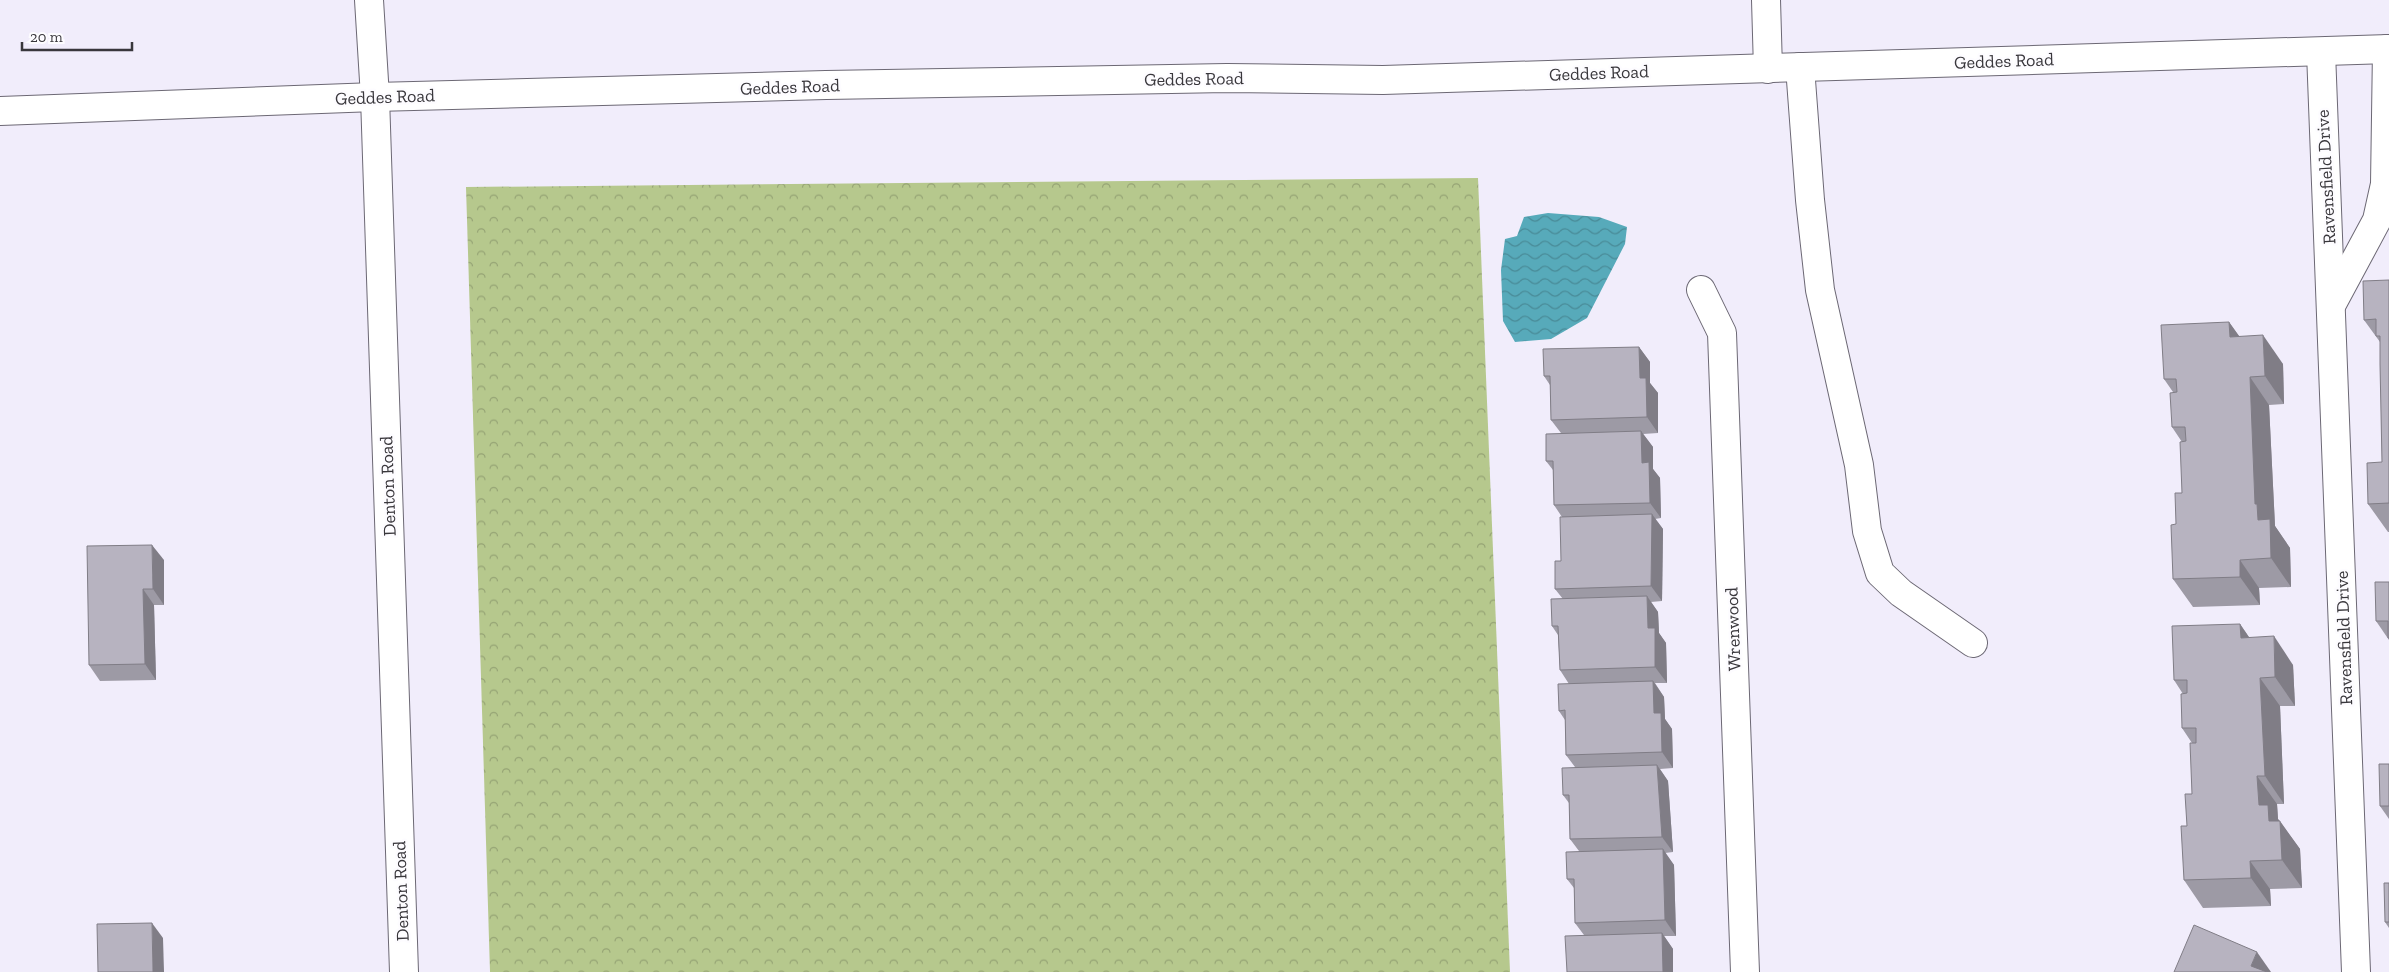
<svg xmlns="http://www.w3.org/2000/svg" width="2389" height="972" viewBox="0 0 2389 972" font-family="'Zilla Slab',serif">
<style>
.forest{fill:url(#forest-crowns)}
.water{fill:url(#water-waves)}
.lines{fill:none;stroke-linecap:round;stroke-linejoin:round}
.minor-casing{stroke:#6c6874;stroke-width:30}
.major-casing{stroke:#6c6874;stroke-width:30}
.minor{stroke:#fff;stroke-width:28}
.major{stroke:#fff;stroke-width:28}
.wall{fill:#9d9aa5}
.shaded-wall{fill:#807d86}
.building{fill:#b7b3c0;stroke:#807d86}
.labels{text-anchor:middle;stroke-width:5;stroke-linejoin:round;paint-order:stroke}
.street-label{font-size:18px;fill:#39373c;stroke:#fdfcff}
</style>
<defs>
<pattern id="forest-crowns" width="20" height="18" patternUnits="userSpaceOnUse" patternTransform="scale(1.25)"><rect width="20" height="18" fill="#b6c88d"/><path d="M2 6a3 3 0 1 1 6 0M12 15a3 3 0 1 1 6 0" fill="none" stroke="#95a374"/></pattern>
<pattern id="water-waves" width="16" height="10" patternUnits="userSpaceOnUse" patternTransform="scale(1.25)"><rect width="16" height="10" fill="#57aaba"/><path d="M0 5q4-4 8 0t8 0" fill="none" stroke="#498b98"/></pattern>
</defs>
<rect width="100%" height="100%" fill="#f1edfb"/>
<path class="forest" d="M 1478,178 L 1510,972 L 490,972 L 466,187 Z"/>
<path class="water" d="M 1548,213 L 1599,217 L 1627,227 L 1625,244 L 1587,318 L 1551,339 L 1515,342 L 1503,321 L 1501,270 L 1505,239 L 1517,236 L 1524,217 Z"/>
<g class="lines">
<g class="minor-casing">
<g id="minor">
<path d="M 369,0 L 375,97 L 404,972"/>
<path d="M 1766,0 L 1768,69"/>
<path d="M 2321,52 L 2356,972"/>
<path d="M 1800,67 L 1810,200 L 1820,290 L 1859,465 L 1867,531 L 1880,573 L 1901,593 L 1973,643"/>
<path d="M 1701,290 L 1722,333 L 1745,972"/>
<path d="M 2333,302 L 2377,220 L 2385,184 L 2387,49"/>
</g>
</g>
<g class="major-casing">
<path id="major" d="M 0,111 L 375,97 L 826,85 L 1227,78 L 1383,80 L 2389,49"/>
</g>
<use href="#minor" class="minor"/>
<use href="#major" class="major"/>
</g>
<g class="wall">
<path d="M 2389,280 L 2389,532 L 2388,532 L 2368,504 L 2382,462 L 2380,342 L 2364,320 Z"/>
<path d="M 2229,322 L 2239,336 L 2283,364 L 2284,404 L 2269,405 L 2275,526 L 2290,548 L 2291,587 L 2259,588 L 2260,605 L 2193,607 L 2173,579 L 2176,524 L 2182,493 L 2182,442 L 2172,427 L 2173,392 L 2164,379 Z"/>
<path d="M 1639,347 L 1650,362 L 1650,383 L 1658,393 L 1658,433 L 1643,434 L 1653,447 L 1653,469 L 1660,478 L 1661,518 L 1655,519 L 1663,529 L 1662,601 L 1651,602 L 1658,612 L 1659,633 L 1666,643 L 1667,683 L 1655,683 L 1664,697 L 1665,719 L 1672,729 L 1673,768 L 1660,769 L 1668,781 L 1673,852 L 1665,853 L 1674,865 L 1676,936 L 1664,936 L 1673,949 L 1673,972 L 1567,972 L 1584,935 L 1575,923 L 1574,888 L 1567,879 L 1579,851 L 1570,839 L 1569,803 L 1563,795 L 1575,767 L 1566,755 L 1565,720 L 1559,711 L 1569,684 L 1560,670 L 1558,635 L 1552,626 L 1563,599 L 1555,589 L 1561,561 L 1562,517 L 1554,505 L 1553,470 L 1546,461 L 1561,433 L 1551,420 L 1550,385 L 1544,376 Z"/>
<path d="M 164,560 L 164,605 L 154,605 L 156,680 L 100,681 L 89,665 Z"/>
<path d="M 2389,582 L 2389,640 L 2376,621 Z"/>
<path d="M 2240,624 L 2249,637 L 2293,665 L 2295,706 L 2280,706 L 2284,804 L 2277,804 L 2278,819 L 2300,849 L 2302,888 L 2270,889 L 2271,906 L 2203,908 L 2184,880 L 2187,826 L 2192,794 L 2192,743 L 2182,728 L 2183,694 L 2174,680 Z"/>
<path d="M 2389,764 L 2389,819 L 2380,806 Z"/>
<path d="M 2389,883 L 2389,928 L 2385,922 Z"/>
</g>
<g class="shaded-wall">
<path d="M 2229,322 L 2249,350 L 2230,337 Z"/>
<path d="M 2263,335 L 2283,364 L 2284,404 L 2265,376 Z"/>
<path d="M 1639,347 L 1650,362 L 1650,383 L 1658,393 L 1658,433 L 1647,417 L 1640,378 Z"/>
<path d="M 2250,377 L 2269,405 L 2275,526 L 2290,548 L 2291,587 L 2271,558 L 2258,520 L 2255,504 Z"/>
<path d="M 1641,431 L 1653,447 L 1653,469 L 1660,478 L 1661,518 L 1650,503 L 1642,463 Z"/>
<path d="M 1652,514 L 1663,529 L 1662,601 L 1651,586 Z"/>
<path d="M 152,545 L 164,560 L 164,605 L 153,589 Z"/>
<path d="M 2240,560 L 2259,588 L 2260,605 L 2240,577 Z"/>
<path d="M 143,589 L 154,605 L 156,680 L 145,664 Z"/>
<path d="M 1647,596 L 1658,612 L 1659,633 L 1666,643 L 1667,683 L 1655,667 L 1648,628 Z"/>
<path d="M 2240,624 L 2259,652 L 2241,638 Z"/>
<path d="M 2274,636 L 2293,665 L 2295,706 L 2275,677 Z"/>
<path d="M 2260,678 L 2280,706 L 2284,804 L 2265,776 Z"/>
<path d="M 1653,681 L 1664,697 L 1665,719 L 1672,729 L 1673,768 L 1662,752 L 1654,713 Z"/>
<path d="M 1657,765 L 1668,781 L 1673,852 L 1662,837 Z"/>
<path d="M 2257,776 L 2277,804 L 2278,819 L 2281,823 L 2280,821 L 2300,849 L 2302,888 L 2282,860 L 2269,821 L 2259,805 Z"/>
<path d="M 1663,849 L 1674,865 L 1676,936 L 1665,920 Z"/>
<path d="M 2250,861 L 2270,889 L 2271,906 L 2251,878 Z"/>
<path d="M 152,923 L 163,938 L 164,972 L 153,972 Z"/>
<path d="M 1662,933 L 1673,949 L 1673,972 L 1663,972 Z"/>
<path d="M 2257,952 L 2271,972 L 2256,972 L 2251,966 Z"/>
</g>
<g class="building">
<path d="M 2389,280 L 2389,503 L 2368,504 L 2367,463 L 2382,462 L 2380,364 L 2380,336 L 2376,336 L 2376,319 L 2364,320 L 2363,281 Z"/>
<path d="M 2229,322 L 2230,337 L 2263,335 L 2265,376 L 2250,377 L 2255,504 L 2257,504 L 2258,520 L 2270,519 L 2271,558 L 2240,560 L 2240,577 L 2173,579 L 2171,525 L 2176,524 L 2175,493 L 2182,493 L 2180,442 L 2186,441 L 2185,427 L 2172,427 L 2170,393 L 2177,392 L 2176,379 L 2164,379 L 2161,325 Z"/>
<path d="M 1639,347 L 1640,378 L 1646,378 L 1647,417 L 1551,420 L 1550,376 L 1544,376 L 1543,349 Z"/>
<path d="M 1641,431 L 1642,463 L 1649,462 L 1650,503 L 1554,505 L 1553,461 L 1546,461 L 1546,434 Z"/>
<path d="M 1652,514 L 1651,586 L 1555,589 L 1555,561 L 1561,561 L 1560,517 Z"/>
<path d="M 152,545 L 153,589 L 143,589 L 145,664 L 89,665 L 87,546 Z"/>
<path d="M 2375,582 L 2389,582 L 2389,638 L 2388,638 L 2388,621 L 2376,621 Z"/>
<path d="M 1647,596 L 1648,628 L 1655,628 L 1655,667 L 1560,670 L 1558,626 L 1552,626 L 1551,599 Z"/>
<path d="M 2240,624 L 2241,638 L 2274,636 L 2275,677 L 2260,678 L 2265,776 L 2257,776 L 2259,805 L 2268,805 L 2269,821 L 2280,821 L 2282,860 L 2250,861 L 2251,878 L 2184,880 L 2181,826 L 2187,826 L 2185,794 L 2192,794 L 2190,743 L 2196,743 L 2196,728 L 2182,728 L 2181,694 L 2187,693 L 2187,680 L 2174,680 L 2172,626 Z"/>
<path d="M 1653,681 L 1654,713 L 1661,713 L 1662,752 L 1566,755 L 1565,710 L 1559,711 L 1558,684 Z"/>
<path d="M 2379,764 L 2389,764 L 2389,806 L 2380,806 Z"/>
<path d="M 1657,765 L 1662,837 L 1570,839 L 1569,795 L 1563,795 L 1562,768 Z"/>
<path d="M 1663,849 L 1665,920 L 1575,923 L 1574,879 L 1567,879 L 1566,852 Z"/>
<path d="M 2384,883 L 2389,883 L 2389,922 L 2385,922 Z"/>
<path d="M 152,923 L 153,972 L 98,972 L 97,924 Z"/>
<path d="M 2194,925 L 2257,952 L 2251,966 L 2267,972 L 2174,972 Z"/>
<path d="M 1662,933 L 1663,972 L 1567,972 L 1565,936 Z"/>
</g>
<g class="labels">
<g class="street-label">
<text transform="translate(2004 61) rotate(-2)" y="6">Geddes Road</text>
<text transform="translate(1599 73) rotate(-2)" y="6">Geddes Road</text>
<text transform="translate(1194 79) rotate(-1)" y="6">Geddes Road</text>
<text transform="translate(790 87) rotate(-2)" y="6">Geddes Road</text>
<text transform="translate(385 97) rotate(-2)" y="6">Geddes Road</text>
<text transform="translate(2326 177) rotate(-93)" y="6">Ravensfield Drive</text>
<text transform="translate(388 486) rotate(-92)" y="6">Denton Road</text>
<text transform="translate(1733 629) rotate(-92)" y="6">Wrenwood</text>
<text transform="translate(2344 638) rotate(-92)" y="6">Ravensfield Drive</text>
<text transform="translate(401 891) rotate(-92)" y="6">Denton Road</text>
</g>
</g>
<path d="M22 42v8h110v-8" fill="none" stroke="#39373c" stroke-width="2.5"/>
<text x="30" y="42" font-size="15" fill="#39373c" stroke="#fdfcff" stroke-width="4" paint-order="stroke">20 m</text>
</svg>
